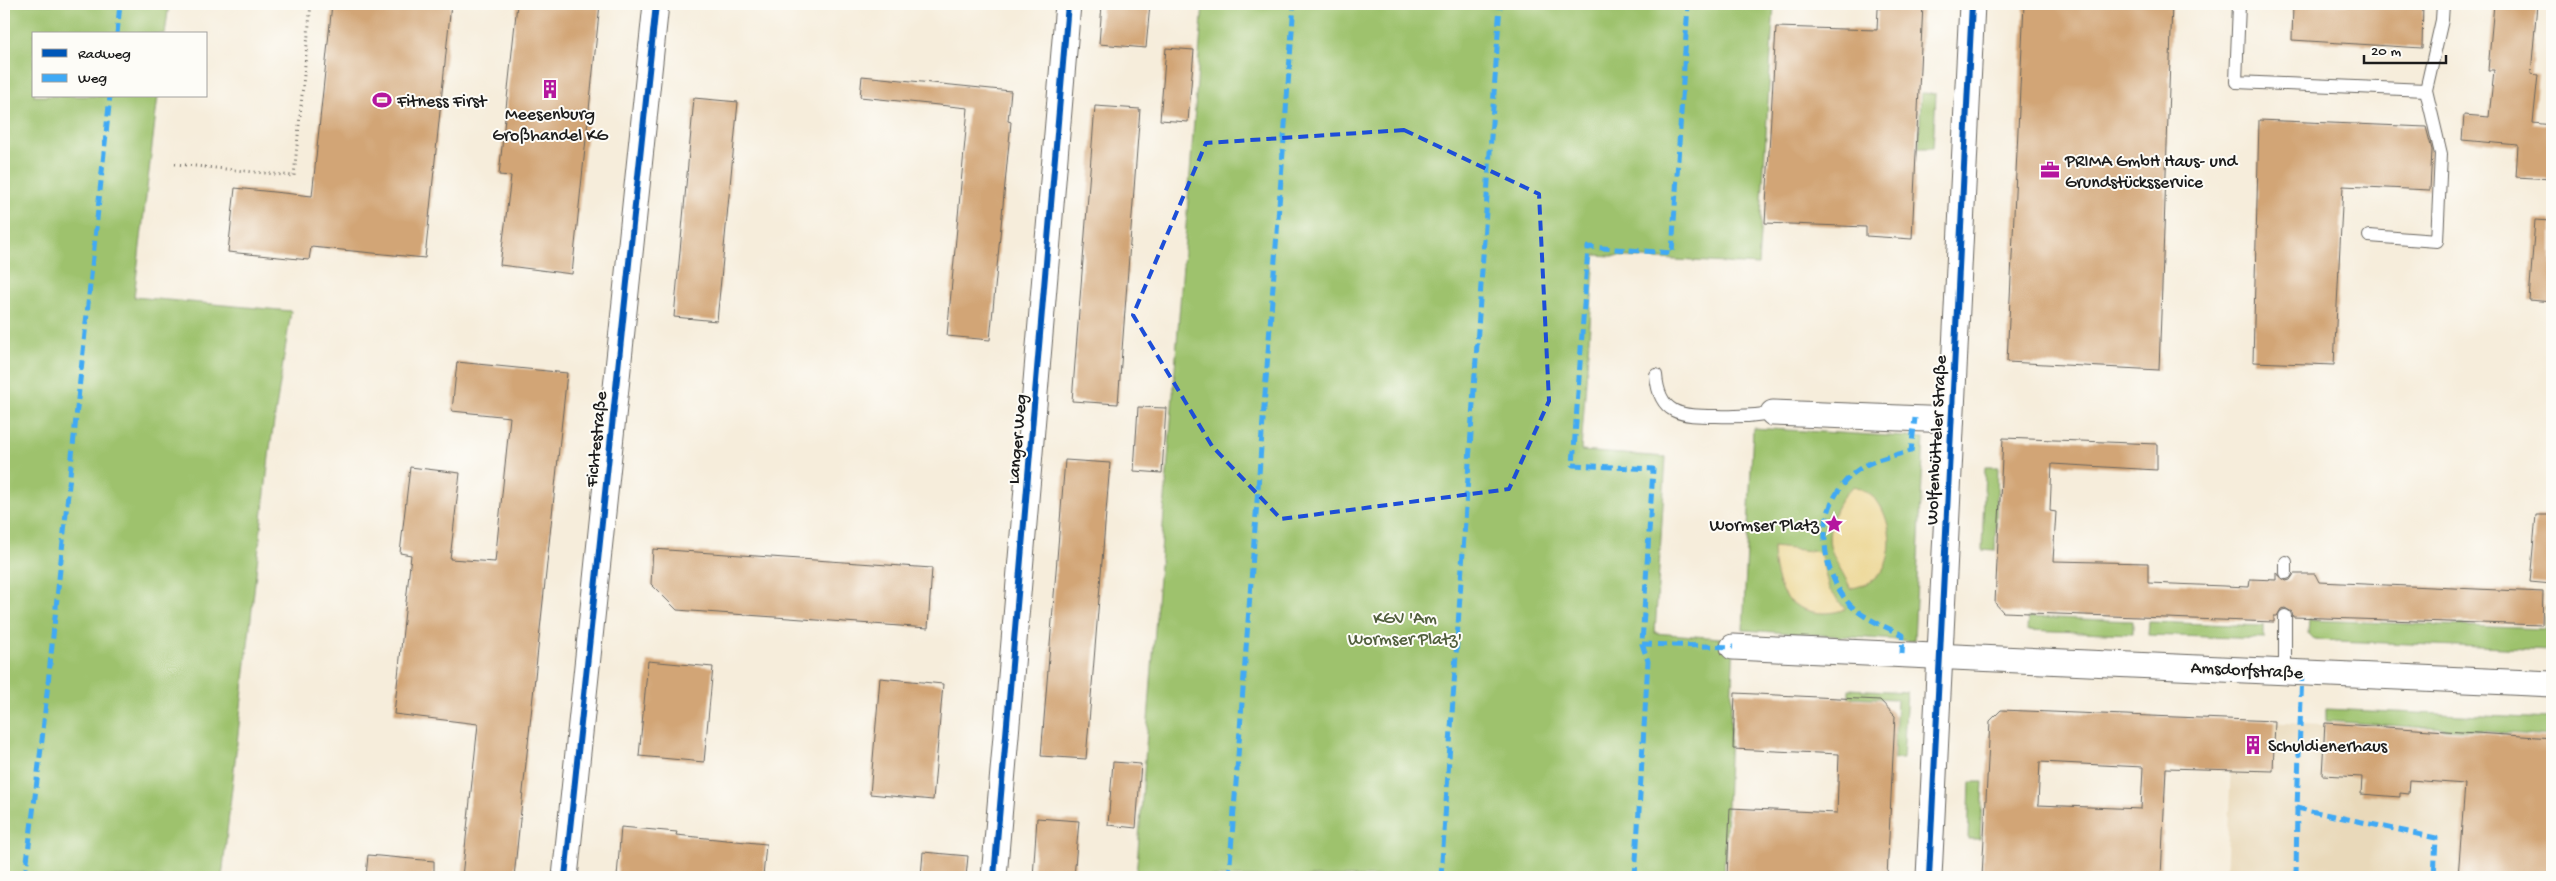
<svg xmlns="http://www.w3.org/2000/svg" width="2556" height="881" viewBox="0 0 2556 881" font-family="'Gochi Hand',sans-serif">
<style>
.built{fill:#e9d9ba}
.green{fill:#9ec26d;stroke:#5d6f44}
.sand{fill:#eeda9e;stroke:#857b5d}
.building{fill:#d2a576;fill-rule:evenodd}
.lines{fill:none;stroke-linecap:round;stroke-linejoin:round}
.lane-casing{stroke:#68655f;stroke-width:14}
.street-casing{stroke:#68655f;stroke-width:27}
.path{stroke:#68655f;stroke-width:3;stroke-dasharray:1 4;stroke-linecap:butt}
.lane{stroke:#fff;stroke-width:12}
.street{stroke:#fff;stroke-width:25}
.quiet{stroke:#3fa9f5;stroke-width:5;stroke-dasharray:10 5;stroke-linecap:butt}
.cycleway-casing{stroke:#fdfcf7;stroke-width:9}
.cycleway{stroke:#0057b8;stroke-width:6}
.marked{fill:none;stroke:#1d4ed8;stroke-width:4;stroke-dasharray:10 6;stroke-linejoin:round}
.labels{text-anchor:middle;stroke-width:4;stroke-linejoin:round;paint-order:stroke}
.poi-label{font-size:18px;fill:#1c1c1c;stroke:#fdfcf7;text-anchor:start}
.street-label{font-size:18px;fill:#1c1c1c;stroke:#fdfcf7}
.park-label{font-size:18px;fill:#505e3c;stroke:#fdfcf7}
</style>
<rect width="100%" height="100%" fill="#fdfcf7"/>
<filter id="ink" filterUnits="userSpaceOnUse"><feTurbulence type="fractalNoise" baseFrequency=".02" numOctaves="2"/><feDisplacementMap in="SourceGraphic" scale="10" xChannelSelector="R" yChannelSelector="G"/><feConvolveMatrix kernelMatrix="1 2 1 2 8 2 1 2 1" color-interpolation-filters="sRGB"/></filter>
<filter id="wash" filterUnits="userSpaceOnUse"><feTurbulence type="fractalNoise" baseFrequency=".0096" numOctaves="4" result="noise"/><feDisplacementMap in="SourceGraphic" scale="20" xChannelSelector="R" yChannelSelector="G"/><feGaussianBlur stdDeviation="1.12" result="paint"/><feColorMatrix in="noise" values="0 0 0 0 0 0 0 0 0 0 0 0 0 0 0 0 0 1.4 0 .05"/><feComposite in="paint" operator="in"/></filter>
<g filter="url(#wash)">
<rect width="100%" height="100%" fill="#f6eddb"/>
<path class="built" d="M 2233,720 L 2552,738 L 2552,877 L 2226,877 Z"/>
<g class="green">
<path d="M 6,4 L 169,4 L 165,34 L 34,34 L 34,96 L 158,96 L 134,297 L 291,311 L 270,448 L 222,877 L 4,877 L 4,34 Z"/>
<path d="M 1203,4 L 1774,4 L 1758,265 L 1595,255 L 1581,451 L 1666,457 L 1655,633 L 1734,639 L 1724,877 L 1136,877 Z"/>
<path d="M 1921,93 L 1936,94 L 1933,148 L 1919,148 Z"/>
<path d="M 1753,428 L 1924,438 L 1914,641 L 1743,630 Z"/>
<path d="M 1985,467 L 1998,467 L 1995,551 L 1982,550 Z"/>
<path d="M 2546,607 L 2552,607 L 2552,650 L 2314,640 L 2308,634 L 2309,620 L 2545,629 Z"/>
<path d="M 2028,617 L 2133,621 L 2133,634 L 2027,630 Z"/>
<path d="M 2149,622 L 2264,626 L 2264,639 L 2148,635 Z"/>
<path d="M 1849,689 L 1907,692 L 1903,759 L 1894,759 L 1897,699 L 1849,697 Z"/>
<path d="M 2326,709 L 2552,719 L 2552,736 L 2326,721 Z"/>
<path d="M 1970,782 L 1983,782 L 1980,839 L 1968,839 Z"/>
</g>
<g class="sand">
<path d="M 1854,486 C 1864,490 1876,497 1881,507 C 1893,529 1895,564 1873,580 C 1867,585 1858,586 1851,589 C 1845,576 1834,560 1830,546 C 1826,525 1838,498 1854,486 Z"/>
<path d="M 1773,547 L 1820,552 L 1829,589 L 1845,609 C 1824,618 1792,612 1781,589 C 1775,576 1773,561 1773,547 Z"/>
</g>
<g id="blocks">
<g class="building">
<path d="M 332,4 L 451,4 L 425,258 L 311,247 L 309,260 L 228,252 L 235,188 L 312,196 Z"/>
<path d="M 517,4 L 600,4 L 572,274 L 500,265 L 511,176 L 499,175 Z"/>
<path d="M 1102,4 L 1150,4 L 1146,48 L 1099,44 Z"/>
<path d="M 1881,4 L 1923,4 L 1912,239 L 1866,236 L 1866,227 L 1765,223 L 1776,27 L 1877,30 L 1878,9 L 1881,8 Z"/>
<path d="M 2024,4 L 2172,4 L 2159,370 L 2007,362 Z"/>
<path d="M 2293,4 L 2423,4 L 2422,48 L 2292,40 Z"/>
<path d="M 2494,4 L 2537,4 L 2531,74 L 2538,75 L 2533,123 L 2552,125 L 2552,179 L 2516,177 L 2518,145 L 2462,140 L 2464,115 L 2489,117 L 2494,70 L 2488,70 Z"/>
<path d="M 1166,48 L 1194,50 L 1188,122 L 1160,120 Z"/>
<path d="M 862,76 L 1011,91 L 1008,121 L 1011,122 L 990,340 L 947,336 L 968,108 L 860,97 Z"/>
<path d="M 694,98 L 738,102 L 717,321 L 674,317 Z"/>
<path d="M 1095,106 L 1140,109 L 1118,404 L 1072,401 Z"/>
<path d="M 2259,120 L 2426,127 L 2432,150 L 2430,190 L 2343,186 L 2334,365 L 2253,362 Z"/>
<path d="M 2535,220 L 2552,221 L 2552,302 L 2529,300 Z"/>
<path d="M 457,362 L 567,373 L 514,877 L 462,877 L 478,724 L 394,714 L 411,555 L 400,553 L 410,467 L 460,473 L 450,559 L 495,562 L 510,417 L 452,411 Z"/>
<path d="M 1138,407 L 1166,408 L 1162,473 L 1134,471 Z"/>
<path d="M 2003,438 L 2157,444 L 2157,470 L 2052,464 L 2050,511 L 2056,512 L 2053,561 L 2148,563 L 2148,583 L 2249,587 L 2250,579 L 2276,580 L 2276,573 L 2286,581 L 2290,580 L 2294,574 L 2315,574 L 2319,582 L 2543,592 L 2542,625 L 2293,617 L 2292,612 L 2285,608 L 2281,609 L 2277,616 L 2274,616 L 2274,622 L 2003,612 L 1995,603 Z"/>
<path d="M 1065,460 L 1110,463 L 1086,759 L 1041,756 Z"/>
<path d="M 2536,515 L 2552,515 L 2552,584 L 2530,582 Z"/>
<path d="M 653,549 L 932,568 L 928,628 L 677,610 L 651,584 Z"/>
<path d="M 648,661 L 713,667 L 704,762 L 639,756 Z"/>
<path d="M 880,678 L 943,684 L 933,800 L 870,794 Z"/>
<path d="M 1735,693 L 1880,700 L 1895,716 L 1887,877 L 1727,877 L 1730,808 L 1837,813 L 1839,754 L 1733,749 Z"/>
<path d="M 2001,710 L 2275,721 L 2273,771 L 2166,768 L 2161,877 L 1982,877 L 1990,721 ZM 2040,762 L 2143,767 L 2141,809 L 2038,805 Z"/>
<path d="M 2325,723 L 2552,738 L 2552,877 L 2458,877 L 2465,784 L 2410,780 L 2409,794 L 2400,793 L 2400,797 L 2361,794 L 2362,777 L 2322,775 Z"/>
<path d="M 1113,762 L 1141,764 L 1136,828 L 1108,825 Z"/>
<path d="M 1037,818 L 1079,821 L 1074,877 L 1033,877 Z"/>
<path d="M 621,827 L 677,832 L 676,835 L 766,844 L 763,877 L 617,877 Z"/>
<path d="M 923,852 L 968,856 L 966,877 L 921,877 Z"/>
<path d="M 368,855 L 434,861 L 434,877 L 366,877 Z"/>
</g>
</g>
</g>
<g filter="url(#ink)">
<use href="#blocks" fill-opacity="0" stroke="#68655f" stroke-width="1"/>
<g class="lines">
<g class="lane-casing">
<g id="lane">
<path d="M 2239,4 L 2236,82 L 2426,90"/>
<path d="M 2369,236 L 2437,241 L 2441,154 L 2426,90 L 2442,20 L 2443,4"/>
<path d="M 1656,375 C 1659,415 1681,416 1716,416 C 1736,417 1754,416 1773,413"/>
<path d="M 2286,562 L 2286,573"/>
<path d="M 2285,616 L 2285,671"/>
</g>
</g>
<g class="street-casing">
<g id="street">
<path d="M 1773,413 L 1951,420"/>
<path d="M 1733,647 L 2552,684"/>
<path d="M 565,877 L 656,4"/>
<path d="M 994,877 L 1068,4"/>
<path d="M 1929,877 L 1972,4"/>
</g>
</g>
<path class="path" d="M 175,164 L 294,176 L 311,4"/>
<use href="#lane" class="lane"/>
<use href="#street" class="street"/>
<g class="quiet">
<path d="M 117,34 L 120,4"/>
<path d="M 1642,644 L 1733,647"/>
<path d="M 1902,654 L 1903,635 C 1884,626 1859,617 1846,600 C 1814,558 1817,494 1864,466 C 1879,458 1896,455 1911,451 L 1915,418"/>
<path d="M 2302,672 L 2297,808 L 2436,838 L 2434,877"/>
<path d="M 25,877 L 42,740 L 110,96"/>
<path d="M 1229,877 L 1294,4"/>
<path d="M 1441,877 L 1500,4"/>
<path d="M 1635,877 L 1648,661 L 1642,644 L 1653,469 L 1573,465 L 1588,247 L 1672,253 L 1688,4"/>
<path d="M 2296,877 L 2297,808"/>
</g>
<g class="cycleway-casing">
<g id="cycleway">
<path d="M 565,877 L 656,4"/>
<path d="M 994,877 L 1068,4"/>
<path d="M 1929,877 L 1972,4"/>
</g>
</g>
<use href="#cycleway" class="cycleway"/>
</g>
</g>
<path class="marked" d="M 1404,130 L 1539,194 L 1549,401 L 1509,489 L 1281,519 L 1212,446 L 1133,315 L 1206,143 Z"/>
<defs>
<g id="building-bare" transform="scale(1.5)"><path d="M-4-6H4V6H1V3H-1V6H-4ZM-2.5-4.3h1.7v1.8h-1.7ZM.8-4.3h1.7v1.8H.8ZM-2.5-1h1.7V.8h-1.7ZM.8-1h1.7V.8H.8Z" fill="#b5179e" stroke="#fdfcf7" stroke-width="2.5" paint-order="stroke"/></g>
<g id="stadium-bare" transform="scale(1.5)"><path d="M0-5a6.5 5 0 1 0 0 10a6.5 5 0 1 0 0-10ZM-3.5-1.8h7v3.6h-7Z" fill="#b5179e" stroke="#fdfcf7" stroke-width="2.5" paint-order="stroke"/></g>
<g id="office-bare" transform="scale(1.5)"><path d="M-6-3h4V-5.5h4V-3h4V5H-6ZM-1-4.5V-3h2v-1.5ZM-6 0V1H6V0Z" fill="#b5179e" stroke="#fdfcf7" stroke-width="2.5" paint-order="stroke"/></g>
<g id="sight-bare" transform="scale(1.5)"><path d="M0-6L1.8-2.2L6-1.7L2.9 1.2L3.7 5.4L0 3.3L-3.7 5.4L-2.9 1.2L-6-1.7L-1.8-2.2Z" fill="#b5179e" stroke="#fdfcf7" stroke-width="2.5" paint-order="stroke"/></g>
</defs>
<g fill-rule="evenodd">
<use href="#building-bare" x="550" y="89"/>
<use href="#stadium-bare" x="382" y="100"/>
<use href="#office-bare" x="2050" y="170"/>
<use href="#sight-bare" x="1834" y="524"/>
<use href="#building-bare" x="2253" y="745"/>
</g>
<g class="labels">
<g class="poi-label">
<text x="397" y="106">Fitness First</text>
<text x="550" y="119" text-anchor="middle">Meesenburg<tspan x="550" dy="21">Großhandel KG</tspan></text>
<text x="2065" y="166">PRIMA GmbH Haus- und<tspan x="2065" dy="21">Grundstücksservice</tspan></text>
<text x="1819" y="530" text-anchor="end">Wormser Platz</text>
<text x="2268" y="751">Schuldienerhaus</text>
</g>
<g class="street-label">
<text transform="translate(595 439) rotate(-84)" y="6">Fichtestraße</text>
<text transform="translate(1016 439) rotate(-85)" y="6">Langer Weg</text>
<text transform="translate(1935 440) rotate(-87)" y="6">Wolfenbütteler Straße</text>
<text transform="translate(2247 669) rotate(3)" y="6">Amsdorfstraße</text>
</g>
<g class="park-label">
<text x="1405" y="623">KGV 'Am<tspan x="1405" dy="21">Wormser Platz'</tspan></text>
</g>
</g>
<rect width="2556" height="881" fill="none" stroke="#fdfcf7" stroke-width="20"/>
<rect x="32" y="32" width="175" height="65" fill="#fdfcf7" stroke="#a3a29f"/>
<rect x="42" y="49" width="25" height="8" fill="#0057b8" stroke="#a3a29f"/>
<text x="78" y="58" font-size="15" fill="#1c1c1c">Radweg</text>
<rect x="42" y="74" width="25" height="8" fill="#3fa9f5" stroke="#a3a29f"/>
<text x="78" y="82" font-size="15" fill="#1c1c1c">Weg</text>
<path d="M2364 55v8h82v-8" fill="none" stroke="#1c1c1c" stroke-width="2.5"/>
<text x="2371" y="55" font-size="15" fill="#1c1c1c" stroke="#fdfcf7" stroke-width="4" paint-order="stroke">20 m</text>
</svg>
